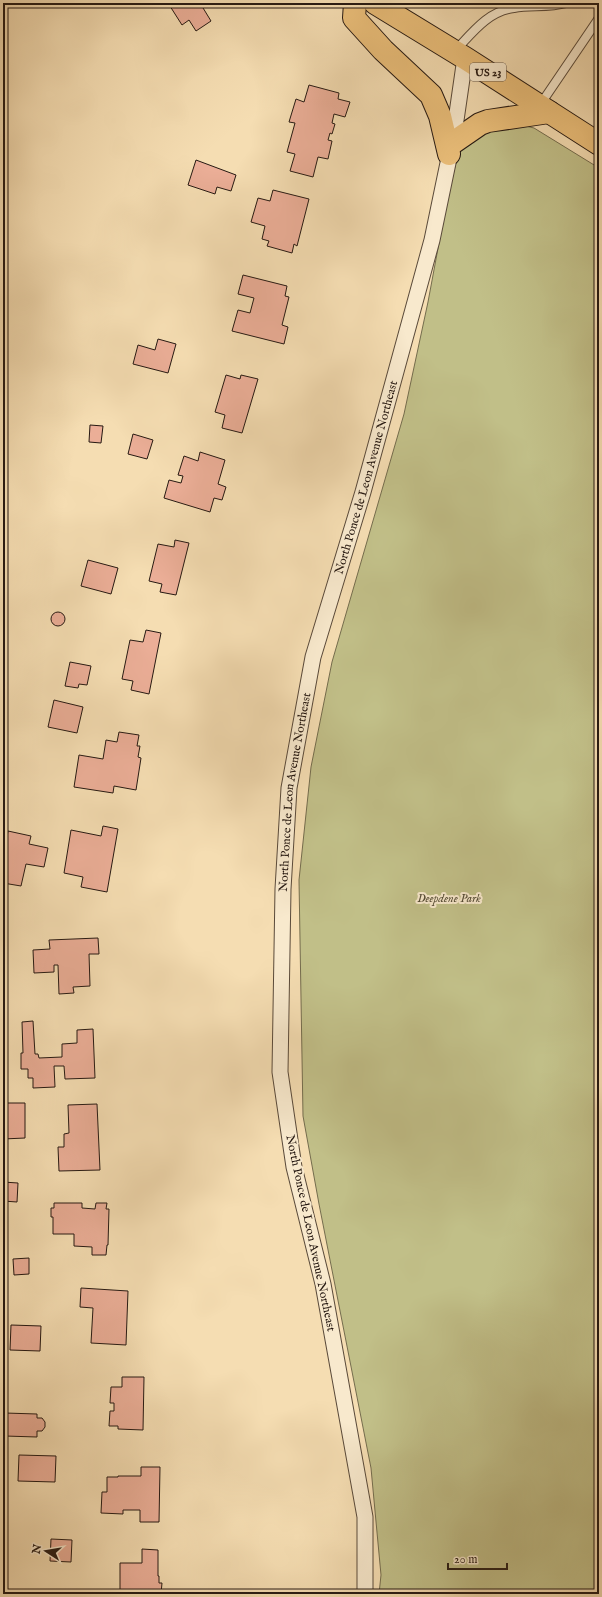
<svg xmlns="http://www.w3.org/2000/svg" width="602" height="1597" viewBox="0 0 602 1597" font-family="'IM FELL English',serif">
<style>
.green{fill:#c1bf88;stroke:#746c4d}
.building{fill:#ebae97;stroke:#261912}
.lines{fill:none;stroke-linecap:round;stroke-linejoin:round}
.service-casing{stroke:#5a4a3a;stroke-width:10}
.minor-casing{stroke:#5a4a3a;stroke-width:17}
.trunk-casing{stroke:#261912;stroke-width:24}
.service{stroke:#f8e9cd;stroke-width:8}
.minor{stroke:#f8e9cd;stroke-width:15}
.trunk{stroke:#eabe79;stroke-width:22}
.labels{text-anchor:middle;stroke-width:4;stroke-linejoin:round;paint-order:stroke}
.shield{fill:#f8e9cd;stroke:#65574a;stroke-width:1}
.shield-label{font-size:11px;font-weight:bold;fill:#261912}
.street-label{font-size:12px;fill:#261912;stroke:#f8e9cd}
.park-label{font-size:12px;font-style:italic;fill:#544b35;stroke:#f8e9cd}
</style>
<rect width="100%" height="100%" fill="#f5ddb2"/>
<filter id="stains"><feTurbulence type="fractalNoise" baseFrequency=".005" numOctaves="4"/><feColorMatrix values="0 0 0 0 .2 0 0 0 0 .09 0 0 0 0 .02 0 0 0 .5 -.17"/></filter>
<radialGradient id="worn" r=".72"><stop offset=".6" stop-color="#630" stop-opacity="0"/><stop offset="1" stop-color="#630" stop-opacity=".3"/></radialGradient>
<path class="green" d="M 513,123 L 534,128 L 599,168 L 599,1594 L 379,1594 L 381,1575 L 371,1468 L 319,1204 L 303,1116 L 299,880 L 311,767 L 332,662 L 404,414 L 428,302 L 447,200 L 459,150 L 471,137 Z"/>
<g class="building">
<path d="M 168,3 L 200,3 L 211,21 L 196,31 L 189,20 L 182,25 Z"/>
<path d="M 309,85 L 339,93 L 338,99 L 350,102 L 345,117 L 334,114 L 332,123 L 335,124 L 332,134 L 330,133 L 328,140 L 332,141 L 328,159 L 318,157 L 313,177 L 290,171 L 295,154 L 287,152 L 295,123 L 289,122 L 296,99 L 304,102 Z"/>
<path d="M 196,160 L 236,175 L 231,191 L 217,187 L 215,194 L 188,185 Z"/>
<path d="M 273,190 L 309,199 L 297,246 L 294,244 L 292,253 L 267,246 L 269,241 L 262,239 L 265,226 L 251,222 L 258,198 L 270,201 Z"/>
<path d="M 243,275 L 287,286 L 285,296 L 289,297 L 282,325 L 288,327 L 284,344 L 232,331 L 238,310 L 250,313 L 254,298 L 238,294 Z"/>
<path d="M 158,339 L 176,344 L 168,373 L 133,364 L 138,345 L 155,350 Z"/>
<path d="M 226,375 L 240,379 L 241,375 L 258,379 L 242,433 L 222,428 L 225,415 L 215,412 Z"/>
<path d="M 90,425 L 103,426 L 101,443 L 89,442 Z"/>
<path d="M 133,434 L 153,440 L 147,459 L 128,454 Z"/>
<path d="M 200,452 L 225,460 L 218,484 L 226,487 L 222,500 L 214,498 L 210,512 L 164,498 L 169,480 L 181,483 L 183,476 L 178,475 L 184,456 L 198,461 Z"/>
<path d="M 175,540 L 189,543 L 176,595 L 160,592 L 162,584 L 149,581 L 158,544 L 174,547 Z"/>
<path d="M 88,560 L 118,568 L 111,594 L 81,586 Z"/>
<circle cx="58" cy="619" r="7"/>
<path d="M 146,630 L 161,633 L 149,694 L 131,690 L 133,681 L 122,679 L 130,640 L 143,642 Z"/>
<path d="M 70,662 L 91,666 L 87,685 L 79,684 L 78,688 L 65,686 Z"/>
<path d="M 54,700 L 83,707 L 77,733 L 48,727 Z"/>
<path d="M 119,732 L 139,735 L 137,746 L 140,746 L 138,757 L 141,758 L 136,790 L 114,786 L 113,793 L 74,787 L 79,755 L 103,759 L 106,740 L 117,742 Z"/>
<path d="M 103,826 L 118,829 L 107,892 L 81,887 L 83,877 L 64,873 L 71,830 L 101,836 Z"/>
<path d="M 8,831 L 31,836 L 29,844 L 48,848 L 44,867 L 26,864 L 21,886 L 3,883 L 3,860 Z"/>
<path d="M 98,938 L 99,954 L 89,954 L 90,986 L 73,987 L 74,993 L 59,994 L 58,965 L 54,965 L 54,972 L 34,973 L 33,950 L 50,949 L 49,940 Z"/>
<path d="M 33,1021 L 35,1054 L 38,1054 L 39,1058 L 62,1057 L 62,1044 L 77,1043 L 77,1030 L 93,1029 L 95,1078 L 65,1079 L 64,1066 L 54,1066 L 55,1087 L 33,1088 L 33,1078 L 28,1078 L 28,1069 L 21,1069 L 21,1053 L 23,1053 L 22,1022 Z"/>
<path d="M 3,1103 L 25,1103 L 25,1138 L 3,1139 Z"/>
<path d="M 97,1104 L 100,1170 L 59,1171 L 58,1147 L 64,1147 L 64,1134 L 69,1133 L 68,1105 Z"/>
<path d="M 3,1182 L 18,1183 L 17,1202 L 3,1201 Z"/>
<path d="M 54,1203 L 82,1203 L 82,1208 L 95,1209 L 96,1203 L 107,1203 L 106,1209 L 109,1209 L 108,1245 L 107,1245 L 106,1255 L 92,1255 L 92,1247 L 74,1246 L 74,1234 L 53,1234 L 53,1217 L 51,1217 L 51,1208 L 54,1208 Z"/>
<path d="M 29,1258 L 29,1274 L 14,1275 L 13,1259 Z"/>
<path d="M 81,1288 L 128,1291 L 126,1345 L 91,1343 L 93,1308 L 80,1307 Z"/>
<path d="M 11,1325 L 41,1326 L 40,1351 L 10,1350 Z"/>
<path d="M 122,1377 L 144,1377 L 143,1430 L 118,1429 L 118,1426 L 109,1426 L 110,1411 L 114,1411 L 114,1403 L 110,1403 L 111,1387 L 122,1387 Z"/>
<path d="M 5,1413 L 37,1414 L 37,1418 L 42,1418 L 45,1422 L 45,1427 L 42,1431 L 37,1431 L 37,1437 L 5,1436 Z"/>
<path d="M 19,1455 L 56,1456 L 55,1482 L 18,1481 Z"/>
<path d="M 141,1467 L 160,1467 L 159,1522 L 140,1522 L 140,1510 L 123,1510 L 123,1514 L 101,1513 L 102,1492 L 107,1492 L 107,1477 L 118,1477 L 118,1476 L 141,1476 Z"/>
<path d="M 51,1539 L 72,1540 L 71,1562 L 50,1561 Z"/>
<path d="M 142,1549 L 158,1550 L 158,1576 L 159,1576 L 159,1583 L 162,1583 L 161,1594 L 129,1594 L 129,1591 L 120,1591 L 120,1563 L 142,1563 Z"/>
</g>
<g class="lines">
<g class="service-casing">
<g id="service">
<path d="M 455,51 C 472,33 488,11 514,8 C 531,5 549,8 566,3"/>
<path d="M 540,105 L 599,18"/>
</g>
</g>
<g class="minor-casing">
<g id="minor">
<path id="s1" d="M 365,1594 L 365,1517 L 323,1284 L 294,1167 L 280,1072 L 283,889 L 289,788 L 313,657 L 363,492 L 432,240 L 454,134 L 465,58"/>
</g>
</g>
<g class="trunk-casing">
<g id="trunk">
<path d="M 355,3 L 354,18 L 383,50 L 431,95 L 440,116 L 449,154"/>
<path d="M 375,3 L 465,58 L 599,144"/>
<path d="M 451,144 L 480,124 L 488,121 L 549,112"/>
</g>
</g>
<use href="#service" class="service"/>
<use href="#minor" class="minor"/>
<use href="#trunk" class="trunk"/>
</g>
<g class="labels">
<rect class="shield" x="470" y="63" width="36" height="18" rx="3"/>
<g class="shield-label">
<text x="488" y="76">US 23</text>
</g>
<g class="street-label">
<text dy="4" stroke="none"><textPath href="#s1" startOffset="1135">North Ponce de Leon Avenue Northeast</textPath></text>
<text dy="4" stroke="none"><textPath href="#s1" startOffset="811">North Ponce de Leon Avenue Northeast</textPath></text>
<text transform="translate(311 1233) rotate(78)" y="4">North Ponce de Leon Avenue Northeast</text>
</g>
<g class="park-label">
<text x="449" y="902">Deepdene Park</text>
</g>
</g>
<rect width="602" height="1597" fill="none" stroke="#f5ddb2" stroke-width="16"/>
<rect x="4" y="4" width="594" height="1589" fill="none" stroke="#261912" stroke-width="2"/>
<rect x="8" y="8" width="586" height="1581" fill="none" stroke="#261912"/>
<g transform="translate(46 1551) rotate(282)" stroke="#f8e9cd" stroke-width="3" paint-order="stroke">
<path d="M0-3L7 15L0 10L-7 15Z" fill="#261912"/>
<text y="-6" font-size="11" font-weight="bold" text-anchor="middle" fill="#261912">N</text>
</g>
<path d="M448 1563v6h59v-6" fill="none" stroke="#261912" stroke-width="2"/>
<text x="454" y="1563" font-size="12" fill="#261912" stroke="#f8e9cd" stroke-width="3" paint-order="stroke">20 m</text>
<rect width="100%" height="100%" filter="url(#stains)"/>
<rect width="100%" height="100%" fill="url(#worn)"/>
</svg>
